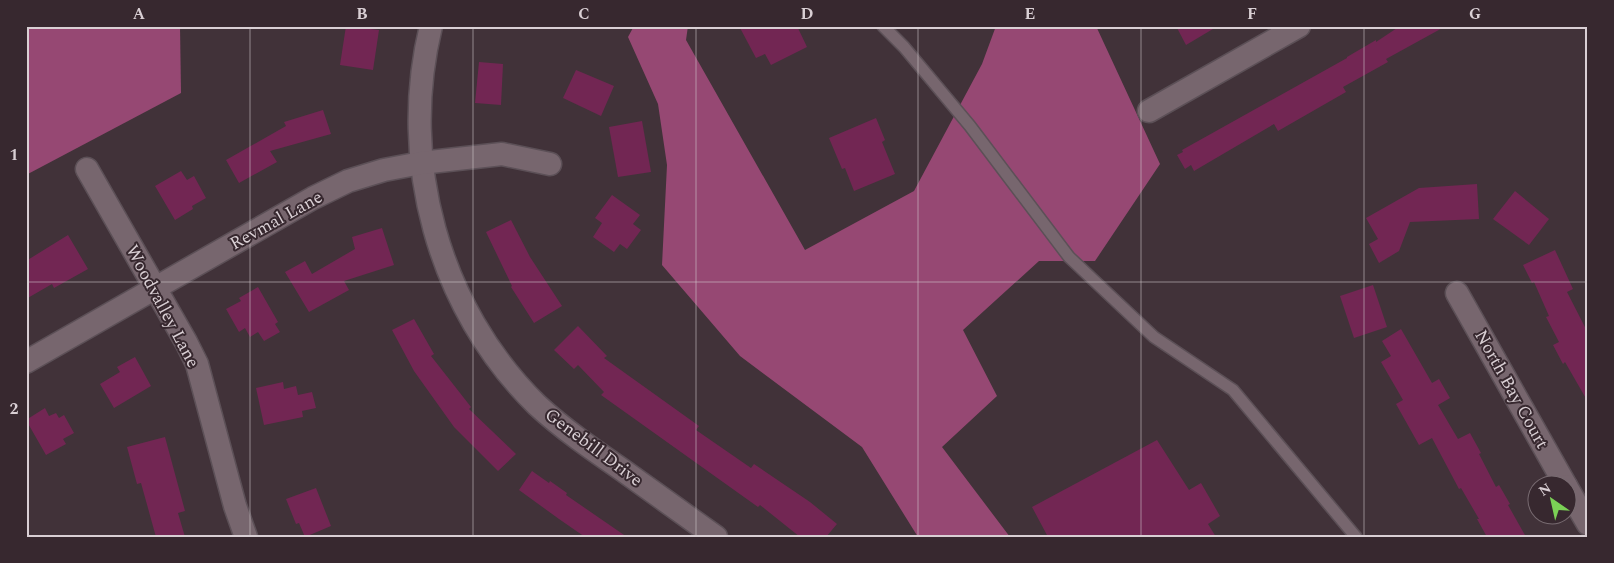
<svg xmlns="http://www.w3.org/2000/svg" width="1614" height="563" viewBox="0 0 1614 563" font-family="Spectral,serif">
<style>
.forest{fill:#964873}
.building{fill:#722653}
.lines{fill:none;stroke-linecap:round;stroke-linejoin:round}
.lane-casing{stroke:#5c5057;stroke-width:14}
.street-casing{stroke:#5c5057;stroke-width:25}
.lane{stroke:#77666e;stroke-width:11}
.street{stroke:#77666e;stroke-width:22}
.grid{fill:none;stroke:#d9cfd4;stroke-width:1;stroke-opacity:0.55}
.labels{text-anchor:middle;stroke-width:4;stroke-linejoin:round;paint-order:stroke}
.street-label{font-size:18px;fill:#d9cfd4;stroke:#37282f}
.neatline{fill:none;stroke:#d9cfd4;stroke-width:2}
.grid-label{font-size:16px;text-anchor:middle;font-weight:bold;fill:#d9cfd4}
</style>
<rect width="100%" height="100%" fill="#413239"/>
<g class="forest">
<path d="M 26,26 L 180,26 L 181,93 L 26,175 Z"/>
<path d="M 634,26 L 688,26 L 686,40 L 805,250 L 914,191 L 982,64 L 996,26 L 1096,26 L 1160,164 L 1095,261 L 1039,261 L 963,330 L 997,396 L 942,447 L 1010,537 L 918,537 L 862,447 L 740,356 L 662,265 L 667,165 L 658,104 L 628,37 Z"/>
</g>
<g class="building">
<path d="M 346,26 L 379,30 L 373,70 L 340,65 Z"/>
<path d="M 739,26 L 797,26 L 807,47 L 771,65 L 765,54 L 756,58 Z"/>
<path d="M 1176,26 L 1218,26 L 1186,45 Z"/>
<path d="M 1400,26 L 1446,26 L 1386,59 L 1388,62 L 1343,87 L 1346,92 L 1278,131 L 1274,124 L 1194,171 L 1191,165 L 1185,169 L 1177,155 L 1183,152 L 1182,150 L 1347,58 L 1347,57 L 1376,40 L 1376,42 Z"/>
<path d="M 479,62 L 503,64 L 501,105 L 475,103 Z"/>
<path d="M 576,70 L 614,86 L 601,116 L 563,98 Z"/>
<path d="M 323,110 L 331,134 L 270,151 L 277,162 L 239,183 L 226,160 L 286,126 L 284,122 Z"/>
<path d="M 876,118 L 885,140 L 882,142 L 895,174 L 854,191 L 845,168 L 842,169 L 829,138 Z"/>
<path d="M 642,121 L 651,172 L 618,177 L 609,127 Z"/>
<path d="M 181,171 L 187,180 L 194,176 L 206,198 L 192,206 L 193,209 L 175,220 L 155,186 Z"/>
<path d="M 1477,184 L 1479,219 L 1410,222 L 1399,251 L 1379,263 L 1369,244 L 1378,239 L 1366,218 L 1419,188 Z"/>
<path d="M 1515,191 L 1549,219 L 1529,245 L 1493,219 Z"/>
<path d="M 612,195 L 640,215 L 633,224 L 641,230 L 627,249 L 620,244 L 614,252 L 593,237 L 602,223 L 595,218 Z"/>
<path d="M 511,220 L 530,257 L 562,306 L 534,323 L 511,287 L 512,286 L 486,232 Z"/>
<path d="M 382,228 L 394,265 L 344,281 L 349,290 L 309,312 L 285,272 L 305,261 L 312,274 L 355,249 L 352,237 Z"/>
<path d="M 68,235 L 88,269 L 54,288 L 52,284 L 26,299 L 26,261 Z"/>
<path d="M 1555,250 L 1573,289 L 1567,292 L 1588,333 L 1588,402 L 1565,362 L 1563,364 L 1553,345 L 1559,342 L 1546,317 L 1549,316 L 1534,282 L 1532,283 L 1523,265 Z"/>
<path d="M 1373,285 L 1387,327 L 1354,338 L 1340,296 Z"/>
<path d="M 258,287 L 278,322 L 275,324 L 280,332 L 264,341 L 258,332 L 250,337 L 245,328 L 239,332 L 226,309 L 241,301 L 239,298 Z"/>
<path d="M 414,319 L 434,354 L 431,356 L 471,407 L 469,409 L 516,454 L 498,471 L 454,427 L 414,371 L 392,330 Z"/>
<path d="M 578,326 L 607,356 L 604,358 L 699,426 L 696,430 L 751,468 L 754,464 L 810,502 L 837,524 L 826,537 L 800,537 L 760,505 L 758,507 L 601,395 L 604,392 L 578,365 L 574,369 L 554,350 Z"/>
<path d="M 1401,329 L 1432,383 L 1439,379 L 1450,398 L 1438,405 L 1458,439 L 1470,433 L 1481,453 L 1479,454 L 1496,487 L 1499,485 L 1510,504 L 1508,505 L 1526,537 L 1487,537 L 1477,519 L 1479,519 L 1461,488 L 1459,489 L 1432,438 L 1419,445 L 1396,404 L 1403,400 L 1381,362 L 1391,356 L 1382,341 Z"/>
<path d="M 135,357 L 151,386 L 114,408 L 100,384 L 120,372 L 117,367 Z"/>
<path d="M 283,382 L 284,389 L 296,386 L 298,395 L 312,392 L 316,408 L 302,411 L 303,417 L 264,425 L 256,388 Z"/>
<path d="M 45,408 L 49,416 L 56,413 L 59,418 L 64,415 L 74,433 L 63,439 L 66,444 L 46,455 L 26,420 Z"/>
<path d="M 165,437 L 185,511 L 178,513 L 185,537 L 156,537 L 141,483 L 137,484 L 127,447 Z"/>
<path d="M 1157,440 L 1189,490 L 1201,483 L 1220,516 L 1208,524 L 1216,537 L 1048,537 L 1032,507 Z"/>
<path d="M 532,471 L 549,483 L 550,481 L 567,493 L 566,495 L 627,537 L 585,537 L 559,519 L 519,490 Z"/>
<path d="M 316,488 L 331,526 L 305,537 L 299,523 L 296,524 L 286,499 Z"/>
</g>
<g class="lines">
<g class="lane-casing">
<path id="lane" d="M 883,26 L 904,47 L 970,126 L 1069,257 L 1154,337 L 1233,390 L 1356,537"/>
</g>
<g class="street-casing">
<g id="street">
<path d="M 431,26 C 398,160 438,308 537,405 C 563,429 592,449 621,469 C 653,492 684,514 716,537"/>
<path d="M 1149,111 L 1299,26"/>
<path d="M 87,169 L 186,342 L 197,364 L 235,506 L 246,537"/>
<path d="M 1457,293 L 1566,486"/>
<path d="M 26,362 L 313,198 L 348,181 L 384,170 L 421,163 L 502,154 L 550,164"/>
<path d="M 1566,486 L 1588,524"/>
</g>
</g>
<use href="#lane" class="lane"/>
<use href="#street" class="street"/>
</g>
<path class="grid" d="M 250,26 L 250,537M 473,26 L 473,537M 696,26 L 696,537M 918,26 L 918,537M 1141,26 L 1141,537M 1364,26 L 1364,537M 26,282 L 1588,282"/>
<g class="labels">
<g class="street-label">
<text transform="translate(276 220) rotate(-29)" y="6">Revmal Lane</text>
<text transform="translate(163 306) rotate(62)" y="6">Woodvalley Lane</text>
<text transform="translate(1512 389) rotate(61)" y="6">North Bay Court</text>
<text transform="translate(594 447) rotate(37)" y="6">Genebill Drive</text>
</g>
</g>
<rect width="1614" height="563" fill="none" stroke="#37282f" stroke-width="55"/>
<g transform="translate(1552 500) rotate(326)"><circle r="24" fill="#37282f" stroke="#786b71"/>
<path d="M0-4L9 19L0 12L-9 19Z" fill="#7bd156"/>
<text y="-8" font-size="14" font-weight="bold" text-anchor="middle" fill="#d9cfd4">N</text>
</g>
<rect x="28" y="28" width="1558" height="508" class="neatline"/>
<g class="grid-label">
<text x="139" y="19">A</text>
<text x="362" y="19">B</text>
<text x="584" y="19">C</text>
<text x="807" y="19">D</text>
<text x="1030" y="19">E</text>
<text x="1252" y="19">F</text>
<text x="1475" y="19">G</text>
<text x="14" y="160">1</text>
<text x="14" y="414">2</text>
</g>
</svg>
